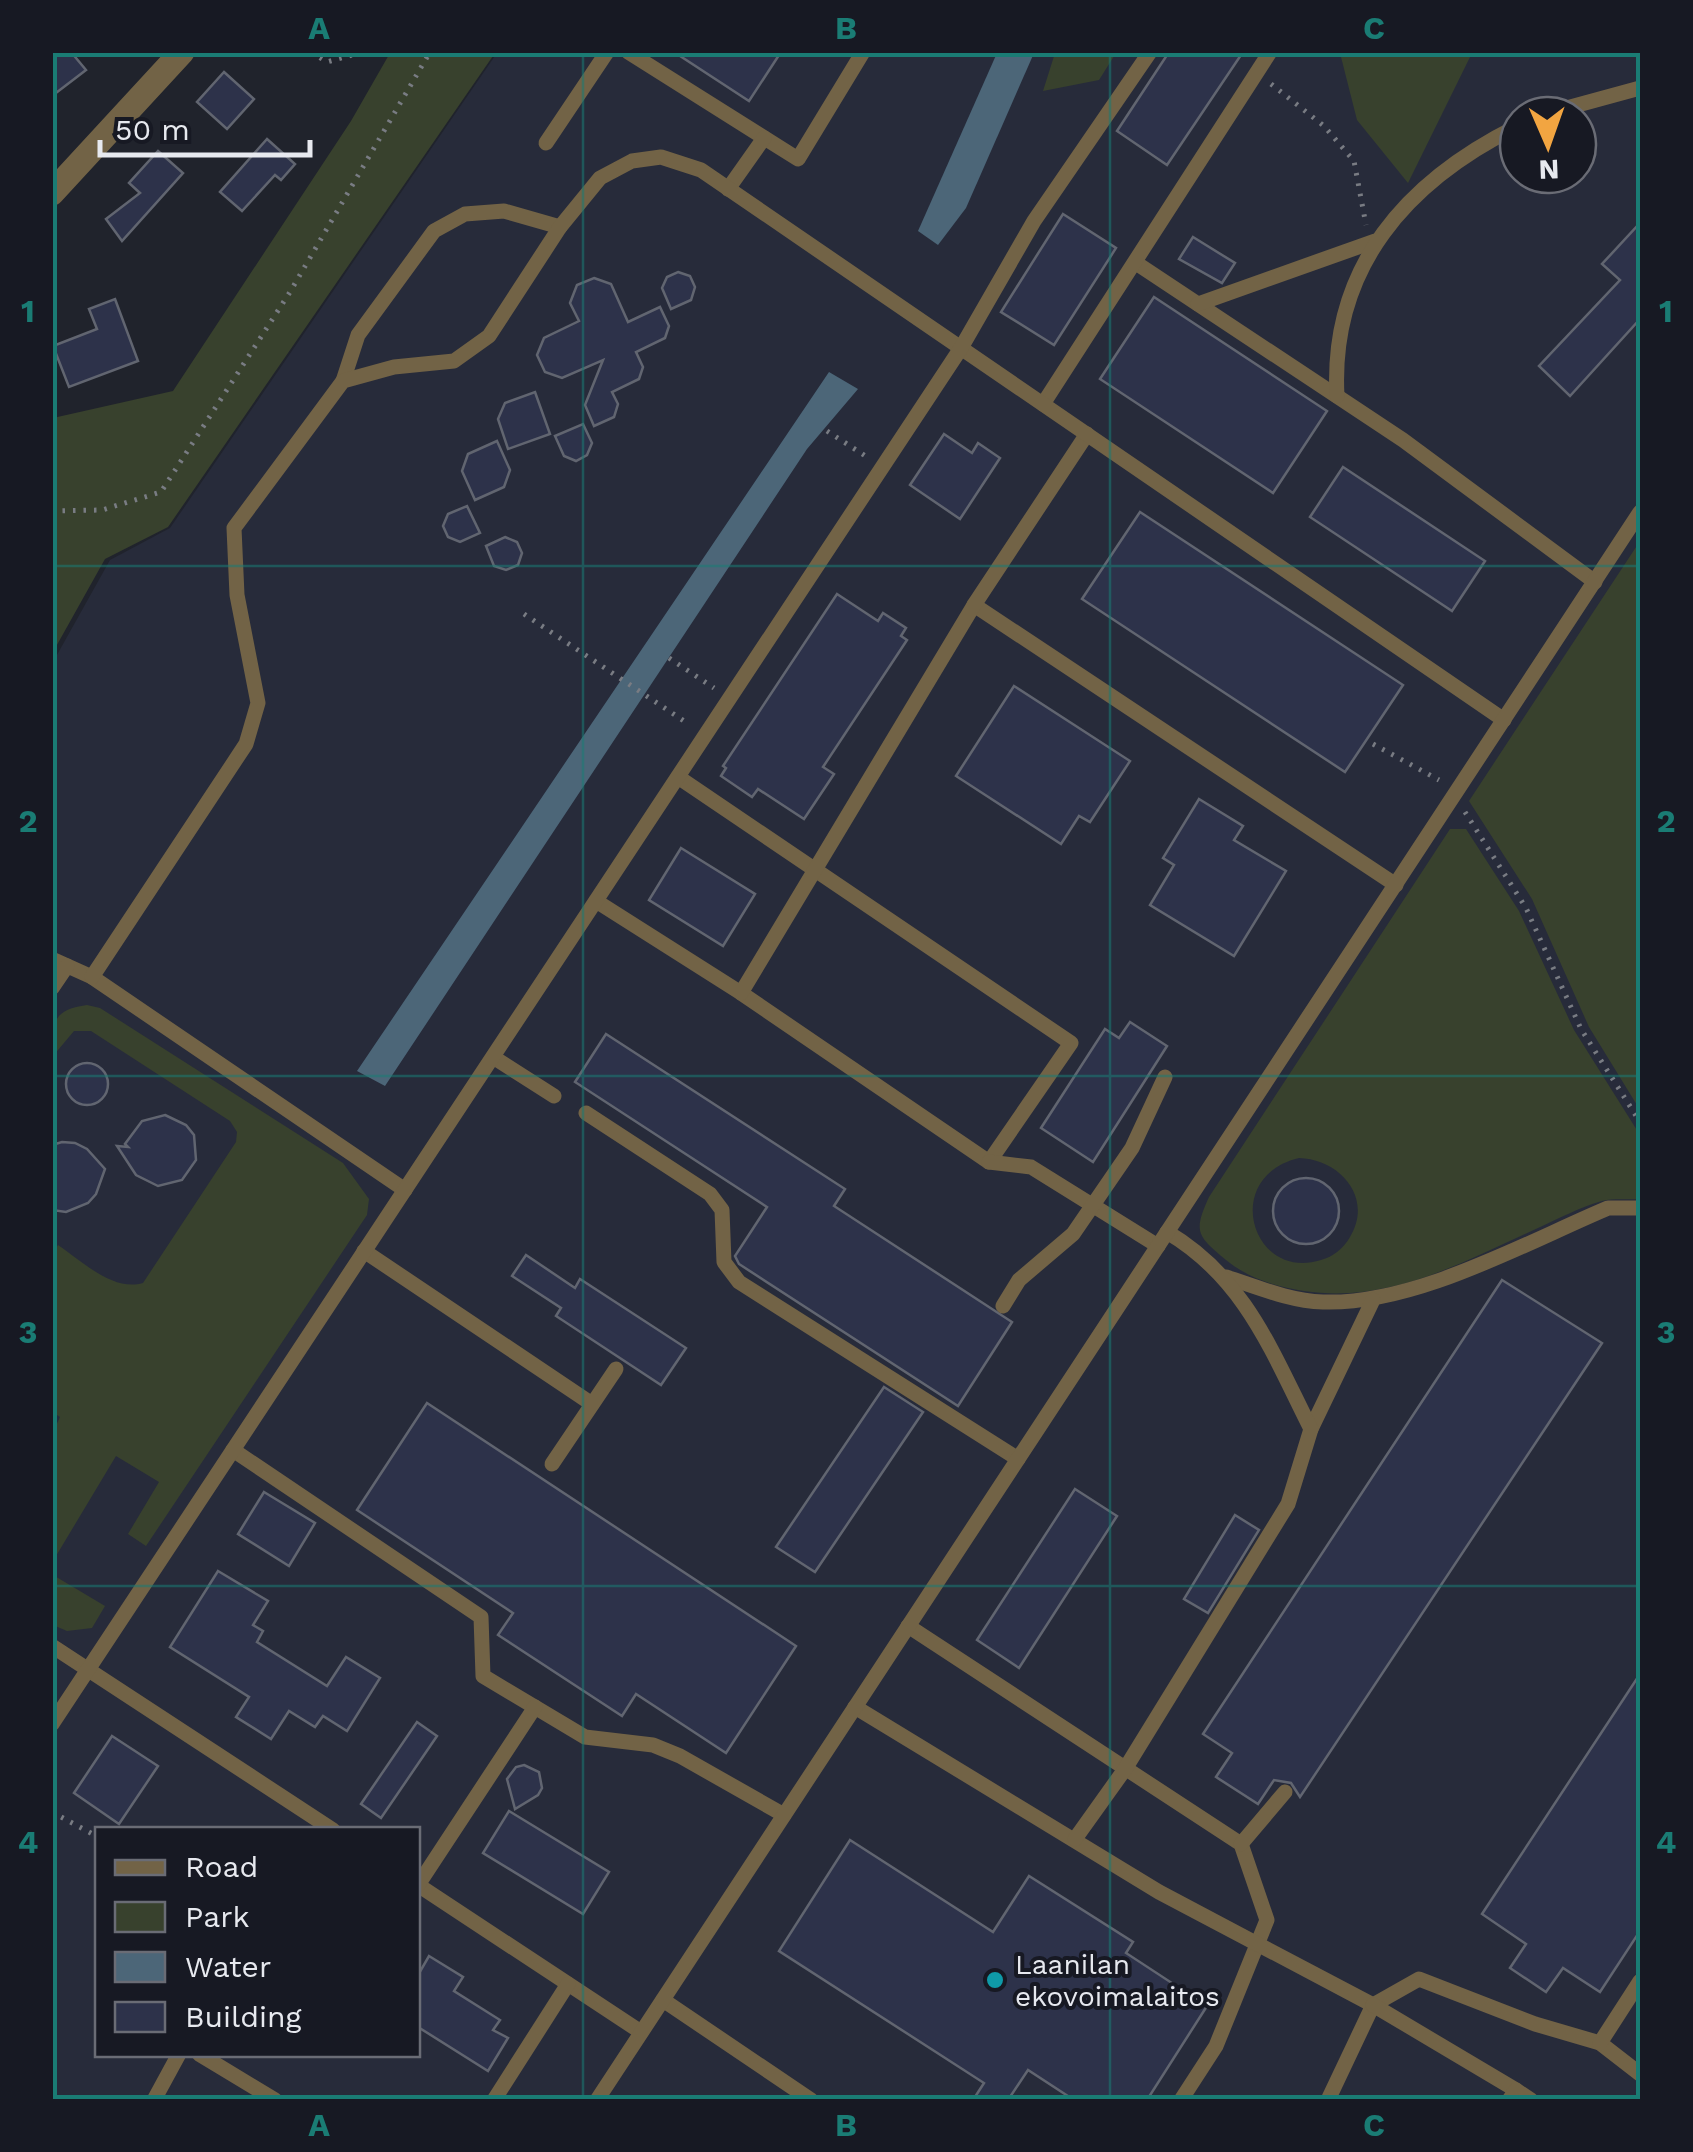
<svg xmlns="http://www.w3.org/2000/svg" width="1693" height="2152" viewBox="0 0 1693 2152" font-family="'Work Sans',sans-serif">
<style>
.built{fill:#272b3a;fill-rule:evenodd}
.green{fill:#38412d;fill-rule:evenodd}
.water{fill:#4c6678}
.building{fill:#2d324a;stroke:#616570;stroke-width:2.5}
.lines{fill:none;stroke-linecap:round;stroke-linejoin:round}
.path{stroke:#797c83;stroke-width:5;stroke-dasharray:2.5 8;stroke-linecap:butt}
.lane{stroke:#726346;stroke-width:15}
.street{stroke:#726346;stroke-width:25}
.grid{fill:none;stroke:#1a7c74;stroke-width:2.5;stroke-opacity:0.55}
.culture-dot{fill:#0f9aa8;stroke:#171923;stroke-width:4}
.labels{text-anchor:middle;stroke-width:8;stroke-linejoin:round;paint-order:stroke}
.poi-label{font-size:28px;fill:#e7e9ef;stroke:#171923;text-anchor:start}
.neatline{fill:none;stroke:#1a7c74;stroke-width:4}
.grid-label{font-size:32px;text-anchor:middle;font-weight:bold;fill:#1a7c74}
</style>
<rect width="100%" height="100%" fill="#20232c"/>
<path class="built" d="M 497,53 L 1640,53 L 1640,2099 L 53,2100 L 53,662 L 110,560 L 170,528 ZM 1518,115 L 1578,115 L 1578,175 L 1518,175 ZM 98,1830 L 418,1830 L 418,2054 L 98,2054 Z"/>
<g class="green">
<path d="M 390,53 L 495,53 L 168,527 L 105,559 L 53,652 L 53,418 L 173,391 L 351,121 Z"/>
<path d="M 1055,53 L 1055,52 L 1116,53 L 1099,80 L 1043,91 Z"/>
<path d="M 1340,53 L 1472,53 L 1408,183 L 1357,120 Z"/>
<path d="M 1640,541 L 1640,1110 L 1589,1027 L 1532,899 L 1469,801 Z"/>
<path d="M 1450,829 L 1466,829 L 1519,911 L 1574,1030 L 1640,1135 L 1640,1199 C 1628,1200 1614,1198 1602,1201 C 1580,1207 1558,1219 1538,1228 C 1463,1262 1389,1304 1304,1291 C 1276,1287 1248,1278 1226,1260 C 1197,1236 1193,1232 1209,1197 ZM 1299,1158 C 1339,1159 1374,1197 1350,1237 C 1344,1248 1333,1257 1321,1260 C 1252,1282 1220,1177 1299,1158 Z"/>
<path d="M 87,1005 L 100,1008 L 343,1163 L 369,1199 L 367,1215 L 146,1546 L 128,1534 L 159,1482 L 116,1456 L 53,1561 L 53,1432 L 60,1417 L 52,1412 L 53,1253 L 58,1245 C 82,1261 113,1292 143,1283 L 236,1142 L 237,1132 L 230,1121 L 91,1031 L 74,1031 L 53,1056 C 52,1024 51,1010 87,1005 Z"/>
<path d="M 53,1575 L 105,1606 L 92,1628 L 67,1631 L 53,1625 Z"/>
</g>
<g class="water">
<path d="M 997,53 L 1034,53 L 966,208 L 938,245 L 918,231 Z"/>
<path d="M 829,372 L 858,389 L 807,449 L 385,1086 L 357,1071 Z"/>
</g>
<g class="building">
<path d="M 52,52 L 71,52 L 86,70 L 52,96 Z"/>
<path d="M 674,52 L 781,52 L 749,101 Z"/>
<path d="M 1169,52 L 1243,52 L 1167,165 L 1117,131 Z"/>
<path d="M 224,72 L 254,99 L 227,129 L 197,102 Z"/>
<path d="M 267,139 L 295,164 L 281,180 L 275,175 L 242,211 L 220,192 Z"/>
<path d="M 158,151 L 183,173 L 122,241 L 106,219 L 140,193 L 129,183 Z"/>
<path d="M 1063,214 L 1116,248 L 1054,345 L 1001,312 Z"/>
<path d="M 1640,223 L 1640,319 L 1570,396 L 1539,366 L 1620,280 L 1602,264 Z"/>
<path d="M 1193,237 L 1235,263 L 1222,283 L 1179,259 Z"/>
<path d="M 678,272 L 690,276 L 695,287 L 691,300 L 671,309 L 662,288 L 667,277 Z"/>
<path d="M 594,278 L 611,284 L 628,322 L 660,307 L 669,326 L 665,338 L 636,352 L 643,367 L 639,379 L 612,392 L 618,404 L 614,417 L 594,426 L 585,405 L 603,360 L 562,378 L 545,372 L 537,355 L 544,338 L 579,321 L 570,303 L 577,285 Z"/>
<path d="M 1154,297 L 1327,411 L 1273,493 L 1100,379 Z"/>
<path d="M 115,299 L 138,361 L 69,387 L 53,346 L 97,329 L 89,309 Z"/>
<path d="M 535,392 L 550,434 L 508,449 L 498,419 L 505,403 Z"/>
<path d="M 583,424 L 592,443 L 587,455 L 576,461 L 564,456 L 555,436 Z"/>
<path d="M 944,434 L 972,453 L 978,443 L 1000,458 L 960,519 L 910,485 Z"/>
<path d="M 497,441 L 510,470 L 504,487 L 475,500 L 462,471 L 468,454 Z"/>
<path d="M 1343,467 L 1485,561 L 1452,611 L 1310,517 Z"/>
<path d="M 467,506 L 480,533 L 460,542 L 448,537 L 443,526 L 448,514 Z"/>
<path d="M 1140,512 L 1403,685 L 1345,772 L 1082,599 Z"/>
<path d="M 505,537 L 517,542 L 522,553 L 518,565 L 506,570 L 494,566 L 486,546 Z"/>
<path d="M 837,594 L 878,621 L 883,613 L 906,628 L 901,636 L 907,640 L 823,767 L 834,774 L 804,819 L 758,789 L 752,797 L 721,776 L 726,768 L 723,766 Z"/>
<path d="M 1014,686 L 1130,761 L 1090,822 L 1079,816 L 1061,844 L 956,776 Z"/>
<path d="M 1199,799 L 1243,826 L 1234,840 L 1286,871 L 1234,956 L 1150,905 L 1174,865 L 1163,858 Z"/>
<path d="M 681,848 L 755,894 L 723,946 L 649,900 Z"/>
<path d="M 1130,1022 L 1167,1046 L 1093,1162 L 1041,1128 L 1105,1029 L 1119,1038 Z"/>
<path d="M 606,1034 L 845,1189 L 834,1206 L 1012,1322 L 958,1406 L 739,1264 L 735,1256 L 767,1207 L 575,1082 Z"/>
<circle cx="87" cy="1084" r="21"/>
<path d="M 165,1115 L 186,1125 L 194,1135 L 196,1160 L 182,1180 L 158,1186 L 136,1175 L 117,1146 L 128,1147 L 125,1144 L 142,1121 Z"/>
<path d="M 62,1142 L 75,1143 L 87,1149 L 105,1169 L 96,1194 L 88,1203 L 66,1212 L 52,1210 L 52,1145 Z"/>
<circle cx="1306" cy="1211" r="33"/>
<path d="M 526,1255 L 575,1288 L 580,1279 L 686,1348 L 661,1385 L 556,1316 L 561,1308 L 512,1276 Z"/>
<path d="M 1502,1280 L 1602,1343 L 1300,1797 L 1291,1783 L 1274,1780 L 1258,1804 L 1216,1777 L 1232,1753 L 1203,1734 Z"/>
<path d="M 884,1387 L 923,1412 L 815,1572 L 776,1547 Z"/>
<path d="M 427,1403 L 796,1646 L 726,1753 L 636,1694 L 622,1716 L 498,1635 L 513,1613 L 357,1510 Z"/>
<path d="M 1075,1489 L 1117,1516 L 1019,1668 L 977,1640 Z"/>
<path d="M 264,1492 L 315,1523 L 289,1566 L 238,1534 Z"/>
<path d="M 1235,1515 L 1259,1530 L 1208,1613 L 1184,1599 Z"/>
<path d="M 218,1571 L 268,1601 L 253,1625 L 263,1631 L 257,1642 L 327,1686 L 346,1657 L 380,1678 L 347,1731 L 323,1716 L 315,1727 L 289,1711 L 271,1739 L 236,1717 L 249,1697 L 170,1647 Z"/>
<path d="M 1640,1674 L 1640,1931 L 1600,1992 L 1563,1968 L 1546,1992 L 1510,1968 L 1526,1944 L 1482,1914 Z"/>
<path d="M 417,1722 L 437,1736 L 381,1818 L 361,1804 Z"/>
<path d="M 112,1736 L 158,1766 L 119,1824 L 74,1793 Z"/>
<path d="M 524,1765 L 539,1772 L 542,1788 L 538,1795 L 515,1809 L 507,1779 L 516,1767 Z"/>
<path d="M 509,1811 L 609,1872 L 583,1914 L 483,1853 Z"/>
<path d="M 850,1840 L 993,1932 L 1029,1876 L 1133,1942 L 1126,1953 L 1207,2006 L 1147,2100 L 1074,2100 L 1028,2070 L 1008,2100 L 973,2100 L 984,2083 L 779,1951 Z"/>
<path d="M 429,1956 L 463,1977 L 454,1991 L 500,2020 L 493,2030 L 508,2038 L 488,2071 L 418,2027 L 418,1975 Z"/>
</g>
<g class="lines">
<g class="path">
<path d="M 311,52 L 327,62 L 363,52"/>
<path d="M 1271,84 L 1324,126 L 1354,161 L 1366,225"/>
<path d="M 827,431 L 867,457"/>
<path d="M 52,511 L 102,510 L 161,492 L 290,292 L 430,52"/>
<path d="M 524,614 L 687,723"/>
<path d="M 669,658 L 714,688"/>
<path d="M 1373,744 L 1439,780"/>
<path d="M 1465,812 L 1526,908 L 1581,1029 L 1640,1122"/>
<path d="M 52,1812 L 98,1837"/>
</g>
<g class="lane">
<path d="M 628,52 L 798,159 L 863,52"/>
<path d="M 1541,115 L 1640,88"/>
<path d="M 546,143 L 607,52"/>
<path d="M 728,189 L 764,138"/>
<path d="M 1136,263 L 1403,440 L 1595,582"/>
<path d="M 1198,304 L 1375,241"/>
<path d="M 343,381 L 358,335 L 434,231 L 465,214 L 504,211 L 560,227"/>
<path d="M 1337,396 C 1330,267 1407,181 1518,126"/>
<path d="M 1043,404 L 1270,52"/>
<path d="M 974,605 L 1396,885"/>
<path d="M 678,777 L 1071,1043 L 989,1162 L 741,993"/>
<path d="M 596,901 L 741,993 L 974,605 L 1087,434"/>
<path d="M 52,959 L 92,977 L 405,1190"/>
<path d="M 92,977 L 246,744 L 258,703 L 237,595 L 234,528 L 343,381 L 394,367 L 454,361 L 489,336 L 560,227 L 600,178 L 632,161 L 661,157 L 701,170 L 1504,720"/>
<path d="M 52,988 L 67,966"/>
<path d="M 493,1057 L 554,1096"/>
<path d="M 586,1113 L 710,1194 L 722,1210 L 724,1262 L 739,1282 L 1018,1459"/>
<path d="M 989,1162 L 1031,1167 L 1158,1246"/>
<path d="M 364,1251 L 592,1404"/>
<path d="M 1226,1277 C 1257,1287 1290,1301 1323,1302 C 1415,1305 1523,1244 1608,1208 L 1640,1208"/>
<path d="M 1003,1306 L 1019,1280 L 1073,1234 L 1132,1148 L 1165,1077"/>
<path d="M 1311,1429 L 1373,1300"/>
<path d="M 233,1450 L 481,1617 L 483,1676 L 585,1737 L 653,1745 L 680,1756 L 784,1815"/>
<path d="M 552,1464 L 616,1369"/>
<path d="M 908,1626 L 1241,1844 L 1267,1920 L 1216,2046 L 1181,2100"/>
<path d="M 52,1646 L 333,1830"/>
<path d="M 855,1707 L 1159,1892 L 1373,2005 L 1328,2100"/>
<path d="M 52,1724 L 961,348 L 1034,221 L 1150,52"/>
<path d="M 1075,1839 L 1125,1769 L 1288,1504 L 1311,1429 C 1272,1352 1245,1278 1167,1232"/>
<path d="M 1241,1844 L 1285,1792"/>
<path d="M 418,1885 L 641,2032"/>
<path d="M 418,1885 L 535,1707"/>
<path d="M 663,2000 L 811,2100"/>
<path d="M 1373,2005 L 1419,1979 L 1535,2024 L 1600,2043 L 1640,2074"/>
<path d="M 1373,2005 L 1516,2090"/>
<path d="M 1600,2043 L 1640,1981"/>
<path d="M 199,2054 L 275,2100"/>
<path d="M 154,2100 L 179,2054"/>
<path d="M 494,2100 L 568,1984"/>
<path d="M 597,2100 L 1640,512"/>
<path d="M 1509,2100 L 1516,2090 L 1531,2100"/>
</g>
<path class="street" d="M 52,193 L 182,52"/>
</g>
<path class="grid" d="M 583,52 L 583,2100M 1110,52 L 1110,2100M 52,566 L 1640,566M 52,1076 L 1640,1076M 52,1586 L 1640,1586"/>
<circle class="culture-dot" cx="995" cy="1980" r="10"/>
<g class="labels">
<g class="poi-label">
<text x="1015" y="1974">Laanilan<tspan x="1015" dy="32">ekovoimalaitos</tspan></text>
</g>
</g>
<rect width="1693" height="2152" fill="none" stroke="#171923" stroke-width="110"/>
<rect x="95" y="1827" width="325" height="230" fill="#171923" stroke="#6a6c75" stroke-width="2.5"/>
<rect x="115" y="1860" width="50" height="15" fill="#726346" stroke="#6a6c75" stroke-width="2.5"/>
<text x="185" y="1877" font-size="30" fill="#e7e9ef">Road</text>
<rect x="115" y="1902" width="50" height="30" fill="#38412d" stroke="#6a6c75" stroke-width="2.5"/>
<text x="185" y="1927" font-size="30" fill="#e7e9ef">Park</text>
<rect x="115" y="1952" width="50" height="30" fill="#4c6678" stroke="#6a6c75" stroke-width="2.5"/>
<text x="185" y="1977" font-size="30" fill="#e7e9ef">Water</text>
<rect x="115" y="2002" width="50" height="30" fill="#2d324a" stroke="#6a6c75" stroke-width="2.5"/>
<text x="185" y="2027" font-size="30" fill="#e7e9ef">Building</text>
<g transform="translate(1548 145) rotate(178)"><circle r="48" fill="#171923" stroke="#6a6c75" stroke-width="2.5"/>
<path d="M0-8L18 38L0 25L-18 38Z" fill="#f2a541"/>
<text y="-15" font-size="28" font-weight="bold" text-anchor="middle" fill="#e7e9ef">N</text>
</g>
<path d="M100 140v15h210v-15" fill="none" stroke="#e7e9ef" stroke-width="5"/>
<text x="115" y="140" font-size="30" fill="#e7e9ef" stroke="#171923" stroke-width="8" paint-order="stroke">50 m</text>
<rect x="55" y="55" width="1583" height="2042" class="neatline"/>
<g class="grid-label">
<text x="319" y="39">A</text>
<text x="846" y="39">B</text>
<text x="1374" y="39">C</text>
<text x="28" y="322">1</text>
<text x="1666" y="322">1</text>
<text x="28" y="832">2</text>
<text x="1666" y="832">2</text>
<text x="28" y="1343">3</text>
<text x="1666" y="1343">3</text>
<text x="28" y="1853">4</text>
<text x="1666" y="1853">4</text>
<text x="319" y="2136">A</text>
<text x="846" y="2136">B</text>
<text x="1374" y="2136">C</text>
</g>
</svg>
